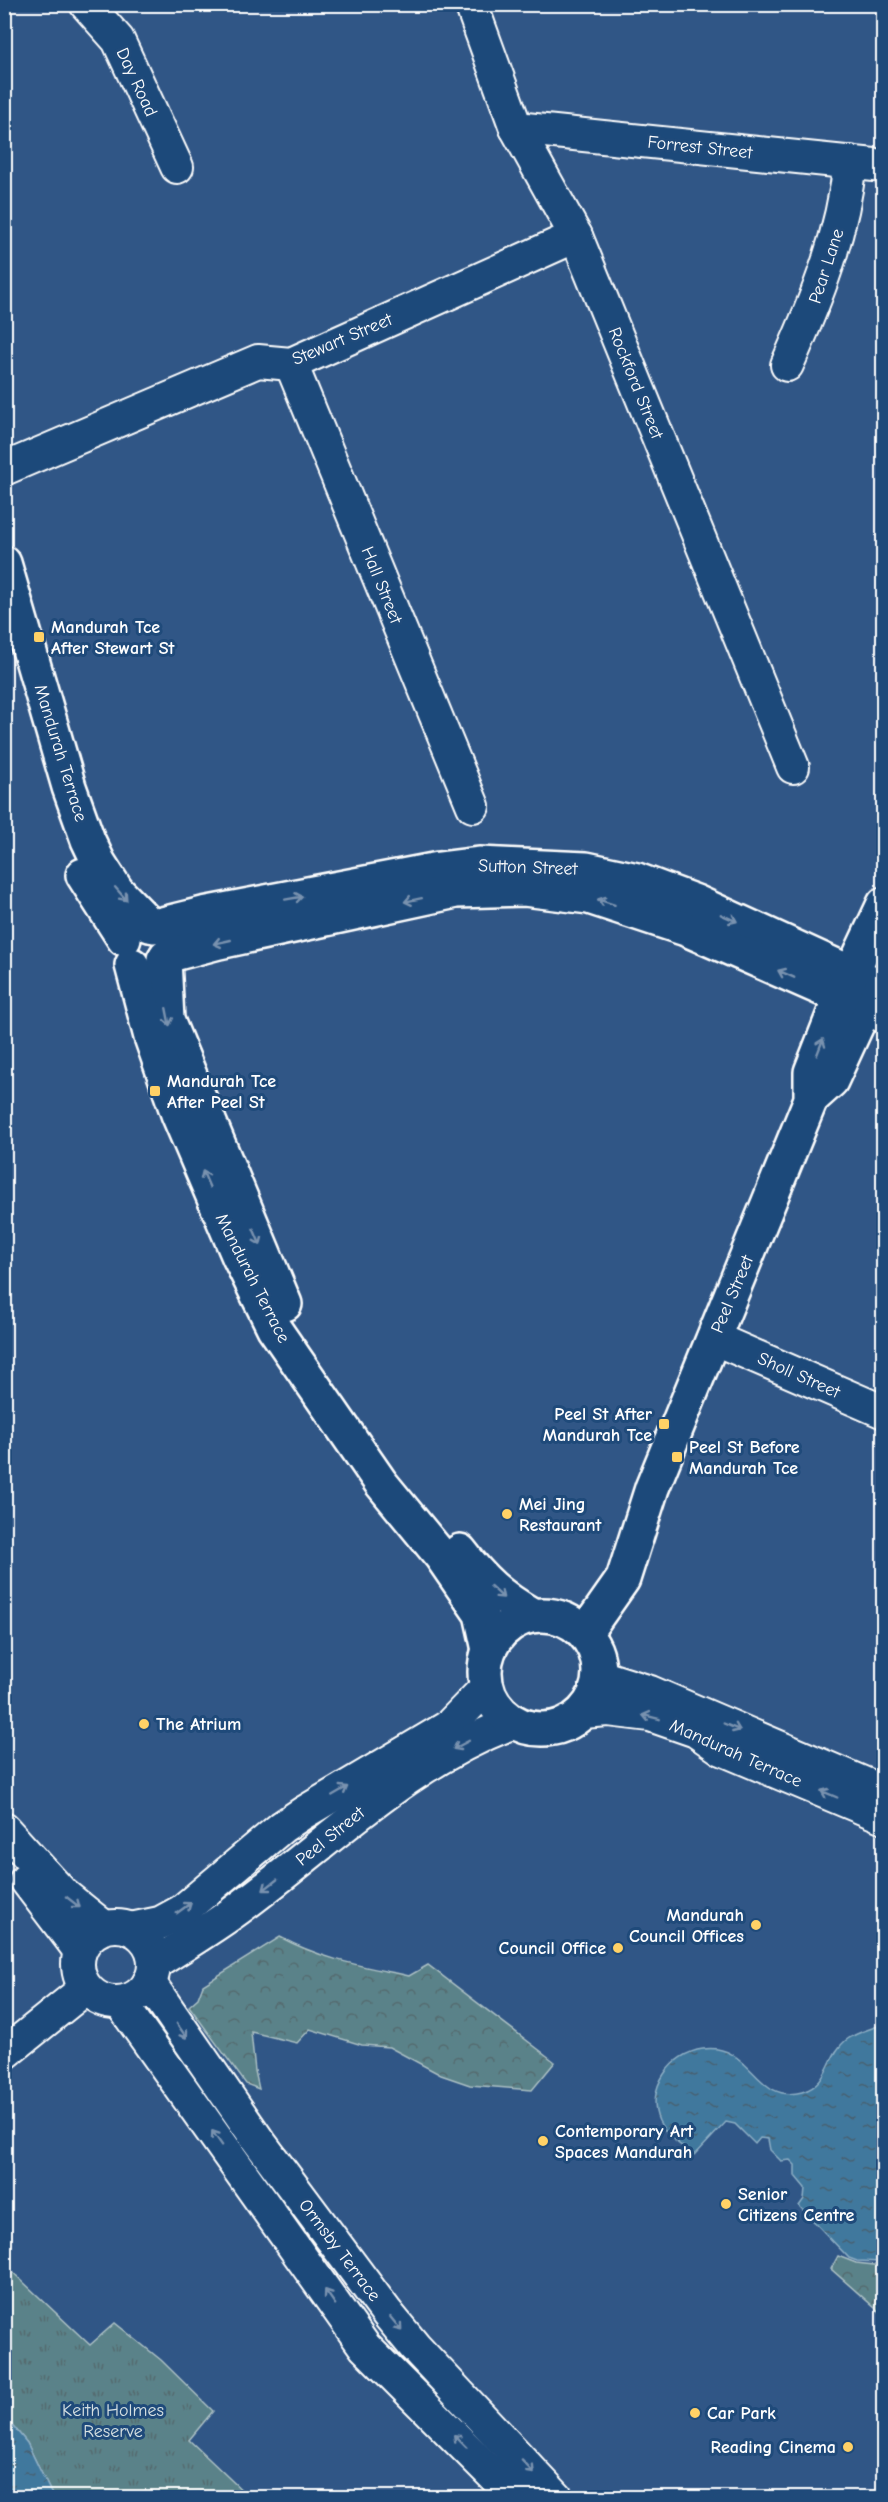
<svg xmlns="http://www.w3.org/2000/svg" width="888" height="2502" viewBox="0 0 888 2502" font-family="'Comic Neue',sans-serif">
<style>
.grass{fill:url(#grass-tufts);stroke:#acc0c4;stroke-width:1.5}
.forest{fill:url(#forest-crowns);stroke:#acc0c4;stroke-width:1.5}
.water{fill:url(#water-ripples);stroke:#8daec4;stroke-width:1.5}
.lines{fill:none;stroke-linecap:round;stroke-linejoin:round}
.minor-casing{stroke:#fff;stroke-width:36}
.major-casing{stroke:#fff;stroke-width:38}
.minor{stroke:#1f4a7a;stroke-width:32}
.major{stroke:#1f4a7a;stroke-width:33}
.oneway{stroke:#7992af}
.poi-dot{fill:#ffd166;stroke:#1f4a7a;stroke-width:2}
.labels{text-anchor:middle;stroke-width:6;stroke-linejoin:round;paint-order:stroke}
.street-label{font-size:18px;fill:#fff;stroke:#1f4a7a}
.poi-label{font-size:18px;font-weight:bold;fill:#fff;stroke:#1f4a7a;text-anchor:start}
.park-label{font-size:18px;fill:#d6e0e2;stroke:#1f4a7a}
</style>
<defs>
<pattern id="grass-tufts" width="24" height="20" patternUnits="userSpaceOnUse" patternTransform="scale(1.5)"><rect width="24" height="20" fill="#5a8289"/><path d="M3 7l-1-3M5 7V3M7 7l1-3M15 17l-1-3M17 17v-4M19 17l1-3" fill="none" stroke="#546a6e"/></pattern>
<pattern id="forest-crowns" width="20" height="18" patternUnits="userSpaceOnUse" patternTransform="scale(1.5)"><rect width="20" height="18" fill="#5a8289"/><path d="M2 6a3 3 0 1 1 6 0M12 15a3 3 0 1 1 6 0" fill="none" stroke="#546a6e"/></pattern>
<pattern id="water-ripples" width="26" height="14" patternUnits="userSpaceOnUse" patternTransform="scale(1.5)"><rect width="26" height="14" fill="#41789d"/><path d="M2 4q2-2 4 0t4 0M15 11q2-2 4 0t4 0" fill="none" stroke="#476070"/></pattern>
</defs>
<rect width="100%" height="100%" fill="#305686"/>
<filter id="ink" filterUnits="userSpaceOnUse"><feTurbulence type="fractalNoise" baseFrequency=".0167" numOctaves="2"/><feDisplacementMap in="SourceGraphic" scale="12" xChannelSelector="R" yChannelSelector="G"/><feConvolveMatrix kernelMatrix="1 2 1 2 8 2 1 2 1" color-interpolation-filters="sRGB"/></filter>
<g filter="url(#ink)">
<path class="grass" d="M 4,2264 L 90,2345 L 115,2323 L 161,2360 L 213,2411 L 189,2440 L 249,2497 L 53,2497 L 27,2443 L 5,2416 Z"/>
<g class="forest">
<path d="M 280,1937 C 323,1960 362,1966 409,1976 L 428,1965 L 555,2062 L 532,2090 L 470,2085 L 441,2075 L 389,2047 L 362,2045 L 310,2029 L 297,2043 L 251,2032 L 255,2071 L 259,2089 L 246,2084 L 189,2006 L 198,1998 L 203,1985 Z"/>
<path d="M 838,2256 L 856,2263 L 883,2266 L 883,2315 L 831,2269 Z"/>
</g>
<g class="water">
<path d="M 878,2026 L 884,2026 L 883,2262 L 857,2261 L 849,2258 L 799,2206 L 804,2199 L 805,2188 L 795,2176 L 795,2165 L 790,2160 L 781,2161 L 770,2150 L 768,2139 L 760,2138 L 755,2144 L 735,2124 L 726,2122 L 695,2155 C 681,2146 667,2137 659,2121 C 645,2089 671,2053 703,2049 C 752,2042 755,2105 802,2092 C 830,2084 826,2057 845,2041 C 854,2033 867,2030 878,2026 Z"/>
<path d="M 5,2416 L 27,2443 L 53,2497 L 5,2497 Z"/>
</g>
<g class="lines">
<g class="minor-casing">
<g id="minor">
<path d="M 86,4 L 118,40 L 177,167"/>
<path d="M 471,4 L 516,128 L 576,236 L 793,767"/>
<path d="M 516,128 L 884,166"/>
<path d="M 291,364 L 473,806"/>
<path d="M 787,365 C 817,298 842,236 850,162"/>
<path d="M 4,469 L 258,361 L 291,364 L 576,236"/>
<path d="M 713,1338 L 884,1412"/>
<path d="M 599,1676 L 650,1692 L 884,1792"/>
<path d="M 583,1712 L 608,1710 L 650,1715 L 696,1731 L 722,1749 L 884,1817"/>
<path d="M 4,1829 L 63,1894 L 104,1927"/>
<path d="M 26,1880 L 80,1951"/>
<circle cx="116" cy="1964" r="38"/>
<path d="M 131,1929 L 160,1923 L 182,1911 L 282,1827 L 303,1813 L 448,1727 L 487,1687"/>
<path d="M 154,1964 C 182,1946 211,1929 238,1909 C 331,1841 404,1764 514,1722"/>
<path d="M 149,1982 L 258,2140 L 387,2313 L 415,2347 L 557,2498"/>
<path d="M 120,2002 L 365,2347 L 516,2498"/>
<path d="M 4,2054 L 86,1988"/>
</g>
</g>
<g class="major-casing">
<g id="major">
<path d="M 4,563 L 69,787 L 88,840 L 99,863 L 117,891 L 150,925"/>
<path d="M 83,875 L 124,939"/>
<path d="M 154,926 L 203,914 L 439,869 L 479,864 L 586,869 L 637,880 L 696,902 L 884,988"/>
<path d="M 166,956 L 219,942 L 456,891 L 524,889 L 589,897 L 686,929 L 884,1016"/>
<path d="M 164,959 L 167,1020 L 285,1304"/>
<path d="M 132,965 L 151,1037 L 178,1114 L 239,1257 L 274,1328 L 381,1483 L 441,1556 L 481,1614 L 489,1650"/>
<path d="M 811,1099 L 831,1081 L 873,990"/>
<path d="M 460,1551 C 483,1581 499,1596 532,1615"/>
<circle cx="542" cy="1672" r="57"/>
<path d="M 585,1633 L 623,1579 L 652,1488 L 811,1099 L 811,1072 L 840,998 L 884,904"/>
</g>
</g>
<use href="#minor" class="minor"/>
<use href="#major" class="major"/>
</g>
<defs><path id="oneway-shaft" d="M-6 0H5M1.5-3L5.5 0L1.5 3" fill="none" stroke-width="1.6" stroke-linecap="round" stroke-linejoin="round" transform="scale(1.5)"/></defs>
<g class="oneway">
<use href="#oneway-shaft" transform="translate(121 894) rotate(49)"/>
<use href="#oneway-shaft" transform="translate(294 898) rotate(-10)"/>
<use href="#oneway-shaft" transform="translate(413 900) rotate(168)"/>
<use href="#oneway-shaft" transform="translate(606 902) rotate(-162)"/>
<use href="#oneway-shaft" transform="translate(729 918) rotate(24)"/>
<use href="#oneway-shaft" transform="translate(222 942) rotate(167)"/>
<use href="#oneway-shaft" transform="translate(786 974) rotate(-156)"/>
<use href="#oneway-shaft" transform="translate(168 1017) rotate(79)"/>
<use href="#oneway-shaft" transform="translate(820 1047) rotate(-69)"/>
<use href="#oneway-shaft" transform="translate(206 1179) rotate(-113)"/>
<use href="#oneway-shaft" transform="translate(257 1237) rotate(67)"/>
<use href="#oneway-shaft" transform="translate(497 1592) rotate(42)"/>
<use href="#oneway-shaft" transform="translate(651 1717) rotate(-166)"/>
<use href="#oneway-shaft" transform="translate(732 1727) rotate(23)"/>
<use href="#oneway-shaft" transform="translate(461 1745) rotate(152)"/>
<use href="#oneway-shaft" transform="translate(340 1791) rotate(-30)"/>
<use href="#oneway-shaft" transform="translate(829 1794) rotate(-157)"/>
<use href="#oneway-shaft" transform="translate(270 1885) rotate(142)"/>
<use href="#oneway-shaft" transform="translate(73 1902) rotate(38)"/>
<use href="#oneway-shaft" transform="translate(184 1908) rotate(-36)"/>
<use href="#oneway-shaft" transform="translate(182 2031) rotate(55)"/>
<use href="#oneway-shaft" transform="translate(217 2138) rotate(-125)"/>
<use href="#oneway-shaft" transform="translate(330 2297) rotate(-125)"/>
<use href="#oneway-shaft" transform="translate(396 2324) rotate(51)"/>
<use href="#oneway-shaft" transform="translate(460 2441) rotate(-135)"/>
<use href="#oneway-shaft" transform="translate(528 2467) rotate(47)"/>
</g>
</g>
<g class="poi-dot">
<rect x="33" y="631" width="12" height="12" rx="3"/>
<rect x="149" y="1085" width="12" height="12" rx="3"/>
<rect x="658" y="1418" width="12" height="12" rx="3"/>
<rect x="671" y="1451" width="12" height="12" rx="3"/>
<circle cx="507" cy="1514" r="6"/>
<circle cx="144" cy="1724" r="6"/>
<circle cx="756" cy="1925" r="6"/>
<circle cx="618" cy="1948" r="6"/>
<circle cx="543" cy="2141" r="6"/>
<circle cx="726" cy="2204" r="6"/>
<circle cx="695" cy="2413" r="6"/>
<circle cx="848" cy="2447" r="6"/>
</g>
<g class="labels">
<g class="street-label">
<text transform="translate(137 82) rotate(65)" y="6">Day Road</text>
<text transform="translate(700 147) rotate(6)" y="6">Forrest Street</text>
<text transform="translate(826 266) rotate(-72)" y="6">Pear Lane</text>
<text transform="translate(342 339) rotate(-23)" y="6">Stewart Street</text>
<text transform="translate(636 383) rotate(68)" y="6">Rockford Street</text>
<text transform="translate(382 585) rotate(68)" y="6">Hall Street</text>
<text transform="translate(61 753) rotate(73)" y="6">Mandurah Terrace</text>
<text transform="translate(528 867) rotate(2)" y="6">Sutton Street</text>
<text transform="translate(253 1278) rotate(63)" y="6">Mandurah Terrace</text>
<text transform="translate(732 1294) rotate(-67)" y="6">Peel Street</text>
<text transform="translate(799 1375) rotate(24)" y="6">Sholl Street</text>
<text transform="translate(736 1753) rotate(24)" y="6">Mandurah Terrace</text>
<text transform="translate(330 1836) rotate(-39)" y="6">Peel Street</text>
<text transform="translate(340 2250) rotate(53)" y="6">Ormsby Terrace</text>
</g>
<g class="poi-label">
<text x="51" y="633">Mandurah Tce<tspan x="51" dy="21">After Stewart St</tspan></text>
<text x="167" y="1087">Mandurah Tce<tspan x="167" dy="21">After Peel St</tspan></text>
<text x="652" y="1420" text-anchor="end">Peel St After<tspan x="652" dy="21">Mandurah Tce</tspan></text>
<text x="689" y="1453">Peel St Before<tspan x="689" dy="21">Mandurah Tce</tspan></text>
<text x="519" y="1510">Mei Jing<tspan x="519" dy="21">Restaurant</tspan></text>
<text x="156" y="1730">The Atrium</text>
<text x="744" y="1921" text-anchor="end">Mandurah<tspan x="744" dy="21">Council Offices</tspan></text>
<text x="606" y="1954" text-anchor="end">Council Office</text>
<text x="555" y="2137">Contemporary Art<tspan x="555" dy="21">Spaces Mandurah</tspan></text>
<text x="738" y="2200">Senior<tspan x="738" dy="21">Citizens Centre</tspan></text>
<text x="707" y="2419">Car Park</text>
<text x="836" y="2453" text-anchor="end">Reading Cinema</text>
</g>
<g class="park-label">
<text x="113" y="2416">Keith Holmes<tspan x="113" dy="21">Reserve</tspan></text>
</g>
</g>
<rect width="888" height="2502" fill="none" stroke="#1f4a7a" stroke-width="24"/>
<rect x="12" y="12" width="864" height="2478" fill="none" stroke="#fff" stroke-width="2" filter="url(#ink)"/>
</svg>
